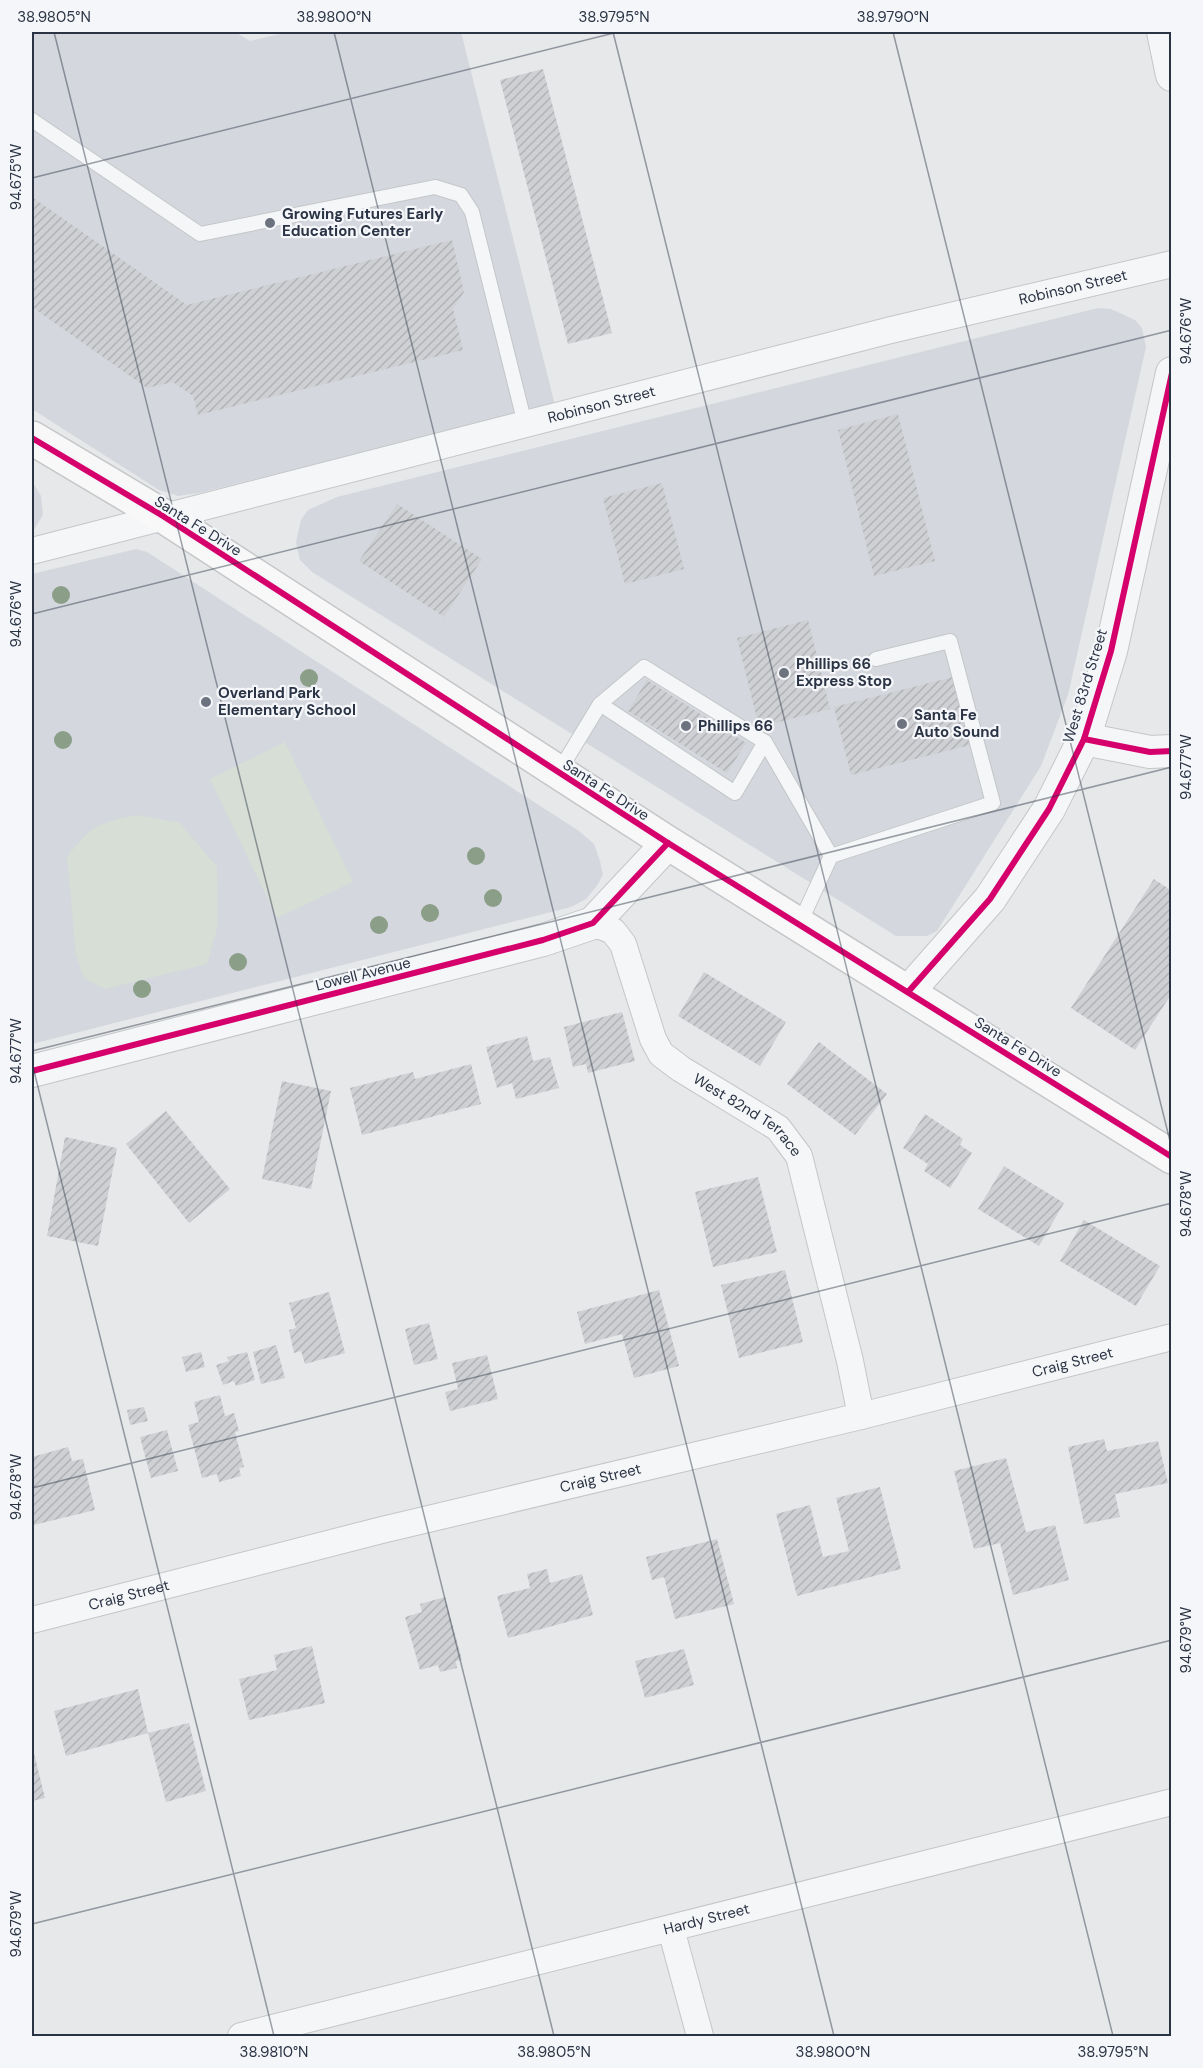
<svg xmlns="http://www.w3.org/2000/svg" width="1203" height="2068" viewBox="0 0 1203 2068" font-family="'DM Sans',sans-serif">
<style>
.built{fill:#d4d7dd}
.pitch{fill:#d6ded6}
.building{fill:url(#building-hatch)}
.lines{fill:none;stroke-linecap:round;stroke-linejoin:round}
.service-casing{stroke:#c4c6c8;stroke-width:16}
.minor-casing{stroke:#c4c6c8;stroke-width:28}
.tertiary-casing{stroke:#c4c6c8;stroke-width:34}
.secondary-casing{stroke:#c4c6c8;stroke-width:36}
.service{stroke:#f5f6f7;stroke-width:14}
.minor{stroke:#f5f6f7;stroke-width:26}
.tertiary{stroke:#f5f6f7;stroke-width:32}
.secondary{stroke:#f8f8f8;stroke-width:33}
.cycleway-casing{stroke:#f4f6f9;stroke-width:10}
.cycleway{stroke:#d6006c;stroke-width:6}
.tree{fill:#8a9e88}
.ticks{fill:none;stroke:#2b3445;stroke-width:1.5;stroke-opacity:0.45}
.poi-dot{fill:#6c737f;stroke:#f4f6f9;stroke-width:2}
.labels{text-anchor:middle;stroke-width:4.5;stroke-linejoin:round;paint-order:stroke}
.poi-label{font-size:15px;font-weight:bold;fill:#2b3445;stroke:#f4f6f9;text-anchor:start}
.street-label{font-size:15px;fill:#2b3445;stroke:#f4f6f9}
.neatline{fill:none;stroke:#2b3445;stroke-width:2}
.ticks-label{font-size:15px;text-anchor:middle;fill:#2b3445}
</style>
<defs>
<pattern id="building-hatch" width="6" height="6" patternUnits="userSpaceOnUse" patternTransform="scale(1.5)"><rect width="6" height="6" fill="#ced0d3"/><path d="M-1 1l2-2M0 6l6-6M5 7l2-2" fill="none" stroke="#b1b3b6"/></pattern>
</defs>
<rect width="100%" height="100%" fill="#e6e8ea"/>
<g class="built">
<path d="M 32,32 L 235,32 L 250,41 L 289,32 L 461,32 L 555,405 L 199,493 L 178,496 L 159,490 L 32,409 Z"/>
<path d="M 1098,308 L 1111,309 L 1135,320 L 1142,328 L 1146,347 L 1068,695 L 1041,766 L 937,931 L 927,936 L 896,936 L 312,572 L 300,560 L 296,542 L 301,520 L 308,510 L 337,497 Z"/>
<path d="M 32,481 L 41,496 L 43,515 L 32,533 Z"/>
<path d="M 136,549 L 147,552 L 579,831 L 594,844 L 600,861 L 603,875 L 596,887 L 586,899 L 571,907 L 32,1044 L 32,574 Z"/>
</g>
<g class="pitch">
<path d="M 285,742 L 353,882 L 277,918 L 210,779 Z"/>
<path d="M 137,815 L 180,823 L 217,867 L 218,925 L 207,964 L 105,989 L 84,978 L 76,955 L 67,857 C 91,825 98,823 137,815 Z"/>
</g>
<g class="building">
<path d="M 543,69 L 612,333 L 568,344 L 500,80 Z"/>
<path d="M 32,197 L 187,305 L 452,240 L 464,292 L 453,309 L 463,350 L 198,415 L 193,396 L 173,382 L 147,388 L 32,307 Z"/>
<path d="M 898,414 L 935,561 L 874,576 L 838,430 Z"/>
<path d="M 662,483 L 684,569 L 625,584 L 603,498 Z"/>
<path d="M 397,504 L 482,559 L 444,617 L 359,561 Z"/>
<path d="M 808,620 L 830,709 L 759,727 L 737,638 Z"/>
<path d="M 953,677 L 970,745 L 851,775 L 834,707 Z"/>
<path d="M 647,680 L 746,743 L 727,773 L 628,711 Z"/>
<path d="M 1154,879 L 1172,891 L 1172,993 L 1135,1050 L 1071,1008 Z"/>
<path d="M 704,972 L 786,1022 L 760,1066 L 678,1016 Z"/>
<path d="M 622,1012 L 635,1061 L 588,1073 L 586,1064 L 573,1067 L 564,1027 Z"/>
<path d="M 527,1036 L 533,1061 L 550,1057 L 559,1088 L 516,1099 L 512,1083 L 497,1088 L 486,1047 Z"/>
<path d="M 819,1042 L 887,1094 L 855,1135 L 787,1084 Z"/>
<path d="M 471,1064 L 481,1104 L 362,1135 L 350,1088 L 413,1072 L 415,1079 Z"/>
<path d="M 282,1081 L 331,1091 L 311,1189 L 262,1179 Z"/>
<path d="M 166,1111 L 230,1189 L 189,1223 L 126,1144 Z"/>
<path d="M 925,1114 L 963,1139 L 960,1145 L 972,1153 L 950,1188 L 924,1171 L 928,1164 L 903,1148 Z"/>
<path d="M 65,1137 L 117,1148 L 98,1246 L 47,1236 Z"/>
<path d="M 1004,1166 L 1064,1203 L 1039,1246 L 978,1209 Z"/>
<path d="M 758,1177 L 777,1252 L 713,1267 L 695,1192 Z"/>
<path d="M 1084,1220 L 1160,1266 L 1136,1306 L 1060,1261 Z"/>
<path d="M 785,1270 L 803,1342 L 739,1358 L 721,1285 Z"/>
<path d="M 659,1290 L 679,1366 L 634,1378 L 622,1334 L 585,1344 L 577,1312 Z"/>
<path d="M 329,1292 L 345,1353 L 305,1364 L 301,1351 L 294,1353 L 289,1330 L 296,1328 L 289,1303 Z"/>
<path d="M 429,1323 L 438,1359 L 414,1365 L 405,1329 Z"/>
<path d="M 276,1345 L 285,1378 L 261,1384 L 253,1352 Z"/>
<path d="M 201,1352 L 205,1367 L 186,1372 L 182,1357 Z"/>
<path d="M 247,1352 L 255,1380 L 236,1386 L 234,1381 L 223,1385 L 216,1365 L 229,1361 L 227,1357 Z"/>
<path d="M 487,1355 L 498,1399 L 450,1411 L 445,1392 L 458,1389 L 452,1363 Z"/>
<path d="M 220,1395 L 225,1416 L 234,1413 L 239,1431 L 235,1432 L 244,1467 L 239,1468 L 241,1476 L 219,1482 L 217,1474 L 202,1478 L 188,1425 L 199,1422 L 194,1402 Z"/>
<path d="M 144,1407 L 148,1421 L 130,1425 L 127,1410 Z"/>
<path d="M 167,1430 L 178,1471 L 151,1478 L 140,1437 Z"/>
<path d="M 1104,1439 L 1107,1451 L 1158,1441 L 1168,1483 L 1115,1494 L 1120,1517 L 1084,1524 L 1068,1447 Z"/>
<path d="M 68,1447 L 72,1461 L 83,1459 L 95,1510 L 34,1525 L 32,1457 Z"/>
<path d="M 1006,1458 L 1026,1532 L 1055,1525 L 1069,1580 L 1013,1595 L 1000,1543 L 974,1549 L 954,1471 Z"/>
<path d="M 880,1487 L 901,1569 L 797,1596 L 776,1514 L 810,1505 L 823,1557 L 849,1551 L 836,1498 Z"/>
<path d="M 717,1539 L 734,1604 L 675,1619 L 664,1577 L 652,1580 L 646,1557 Z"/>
<path d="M 547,1569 L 550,1583 L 582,1574 L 593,1615 L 508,1638 L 497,1596 L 530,1588 L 527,1574 Z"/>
<path d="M 445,1597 L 462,1660 L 456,1661 L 457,1668 L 440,1672 L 438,1665 L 420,1670 L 405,1617 L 422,1612 L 420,1604 Z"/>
<path d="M 312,1646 L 325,1703 L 249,1720 L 239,1679 L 277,1670 L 274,1655 Z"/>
<path d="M 684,1649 L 694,1685 L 645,1698 L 635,1661 Z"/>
<path d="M 138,1689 L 148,1733 L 66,1756 L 54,1711 Z"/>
<path d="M 189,1723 L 206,1791 L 166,1802 L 148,1733 Z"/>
<path d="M 32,1745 L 45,1798 L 32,1801 Z"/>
</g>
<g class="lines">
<g class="service-casing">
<g id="service">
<path d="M 32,120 L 200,234 L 435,187 L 461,195 L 472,212 L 525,424"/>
<path d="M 600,704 L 735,793 L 765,742"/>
<path d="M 558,773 L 600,704 L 644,667 L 765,742 L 831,856"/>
<path d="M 799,925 L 831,856 L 993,803 L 950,641 L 876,659"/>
</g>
</g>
<g class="minor-casing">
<g id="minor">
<path id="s1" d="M 32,551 L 891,330 L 1172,264"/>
<path id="s2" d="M 593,923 L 613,931 L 623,944 L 653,1039 L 661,1054 L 681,1069 L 778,1128 L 799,1156 L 850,1361 L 861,1416"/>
<path id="s3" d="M 32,1620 L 382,1530 L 861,1416 L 1172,1337"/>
<path d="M 671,1929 L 700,2036"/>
<path id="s4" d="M 241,2036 L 1172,1802"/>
</g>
</g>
<g class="tertiary-casing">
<g id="tertiary">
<path d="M 1163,32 L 1172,75"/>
<path d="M 1084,739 L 1150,752 L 1172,751"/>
<path d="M 908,992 L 990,899 L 1049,809 L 1084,739 L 1111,651 L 1172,373"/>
<path d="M 32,1071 L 543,940 L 593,923 L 668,843"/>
</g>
</g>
<g class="secondary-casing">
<path id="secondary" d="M 32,438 L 163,516 L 668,843 L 1172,1157"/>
</g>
<use href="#service" class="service"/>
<use href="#minor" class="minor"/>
<use href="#tertiary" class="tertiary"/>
<use href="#secondary" class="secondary"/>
<g class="cycleway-casing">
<g id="cycleway">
<path d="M 32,438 L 163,516 L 668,843 L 1172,1157"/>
<path d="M 1084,739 L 1150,752 L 1172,751"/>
<path d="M 908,992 L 990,899 L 1049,809 L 1084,739 L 1111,651 L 1172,373"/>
<path d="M 32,1071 L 543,940 L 593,923 L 668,843"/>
</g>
</g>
<use href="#cycleway" class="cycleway"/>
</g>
<g class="tree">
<circle cx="61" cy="595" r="9"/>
<circle cx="309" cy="678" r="9"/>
<circle cx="63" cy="740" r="9"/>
<circle cx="476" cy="856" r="9"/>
<circle cx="493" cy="898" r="9"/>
<circle cx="430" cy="913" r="9"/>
<circle cx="379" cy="925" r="9"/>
<circle cx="238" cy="962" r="9"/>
<circle cx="142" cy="989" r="9"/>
</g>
<path class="ticks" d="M 54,32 L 554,2036M 334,32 L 834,2036M 613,32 L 1113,2036M 893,32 L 1172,1149M 32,178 L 618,32M 32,614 L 1172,330M 32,1051 L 1172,767M 32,1063 L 274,2036M 32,1488 L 1172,1203M 32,1924 L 1172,1640"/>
<g class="poi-dot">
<circle cx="270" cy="223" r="6"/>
<circle cx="784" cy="673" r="6"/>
<circle cx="206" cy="702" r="6"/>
<circle cx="902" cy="724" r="6"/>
<circle cx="686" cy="726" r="6"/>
</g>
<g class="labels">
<g class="poi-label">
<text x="282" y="219">Growing Futures Early<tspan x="282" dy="17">Education Center</tspan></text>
<text x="796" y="669">Phillips 66<tspan x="796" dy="17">Express Stop</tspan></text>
<text x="218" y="698">Overland Park<tspan x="218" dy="17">Elementary School</tspan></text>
<text x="914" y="720">Santa Fe<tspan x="914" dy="17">Auto Sound</tspan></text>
<text x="698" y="731">Phillips 66</text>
</g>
<g class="street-label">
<text dy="5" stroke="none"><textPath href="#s1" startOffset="1074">Robinson Street</textPath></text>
<text dy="5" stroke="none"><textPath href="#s1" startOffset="588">Robinson Street</textPath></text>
<text transform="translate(198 526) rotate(32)" y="5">Santa Fe Drive</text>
<text transform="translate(1085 686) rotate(-73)" y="5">West 83rd Street</text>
<text transform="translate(606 790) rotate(33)" y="5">Santa Fe Drive</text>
<text transform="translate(363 974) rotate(-14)" y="5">Lowell Avenue</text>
<text transform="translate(1018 1047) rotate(32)" y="5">Santa Fe Drive</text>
<text dy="5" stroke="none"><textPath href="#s2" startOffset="261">West 82nd Terrace</textPath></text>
<text dy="5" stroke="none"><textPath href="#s3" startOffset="1072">Craig Street</textPath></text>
<text dy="5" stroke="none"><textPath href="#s3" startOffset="586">Craig Street</textPath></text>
<text dy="5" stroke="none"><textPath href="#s3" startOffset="100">Craig Street</textPath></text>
<text dy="5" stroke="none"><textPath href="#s4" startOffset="480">Hardy Street</textPath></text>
</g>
</g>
<rect width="1203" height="2068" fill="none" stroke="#f4f6f9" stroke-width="66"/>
<rect x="33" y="33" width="1137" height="2002" class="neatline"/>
<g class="ticks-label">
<text x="54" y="22">38.9805°N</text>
<text x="334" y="22">38.9800°N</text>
<text x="614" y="22">38.9795°N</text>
<text x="893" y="22">38.9790°N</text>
<text transform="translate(16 177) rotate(-90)" y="5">94.675°W</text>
<text transform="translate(1186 331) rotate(-90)" y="5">94.676°W</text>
<text transform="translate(16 614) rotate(-90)" y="5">94.676°W</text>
<text transform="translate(1186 767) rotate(-90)" y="5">94.677°W</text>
<text transform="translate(16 1051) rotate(-90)" y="5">94.677°W</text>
<text transform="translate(1186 1204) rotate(-90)" y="5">94.678°W</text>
<text transform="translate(16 1487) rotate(-90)" y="5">94.678°W</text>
<text transform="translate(1186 1640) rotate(-90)" y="5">94.679°W</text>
<text transform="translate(16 1924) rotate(-90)" y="5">94.679°W</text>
<text x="274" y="2057">38.9810°N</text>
<text x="554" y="2057">38.9805°N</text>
<text x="833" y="2057">38.9800°N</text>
<text x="1113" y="2057">38.9795°N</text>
</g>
</svg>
